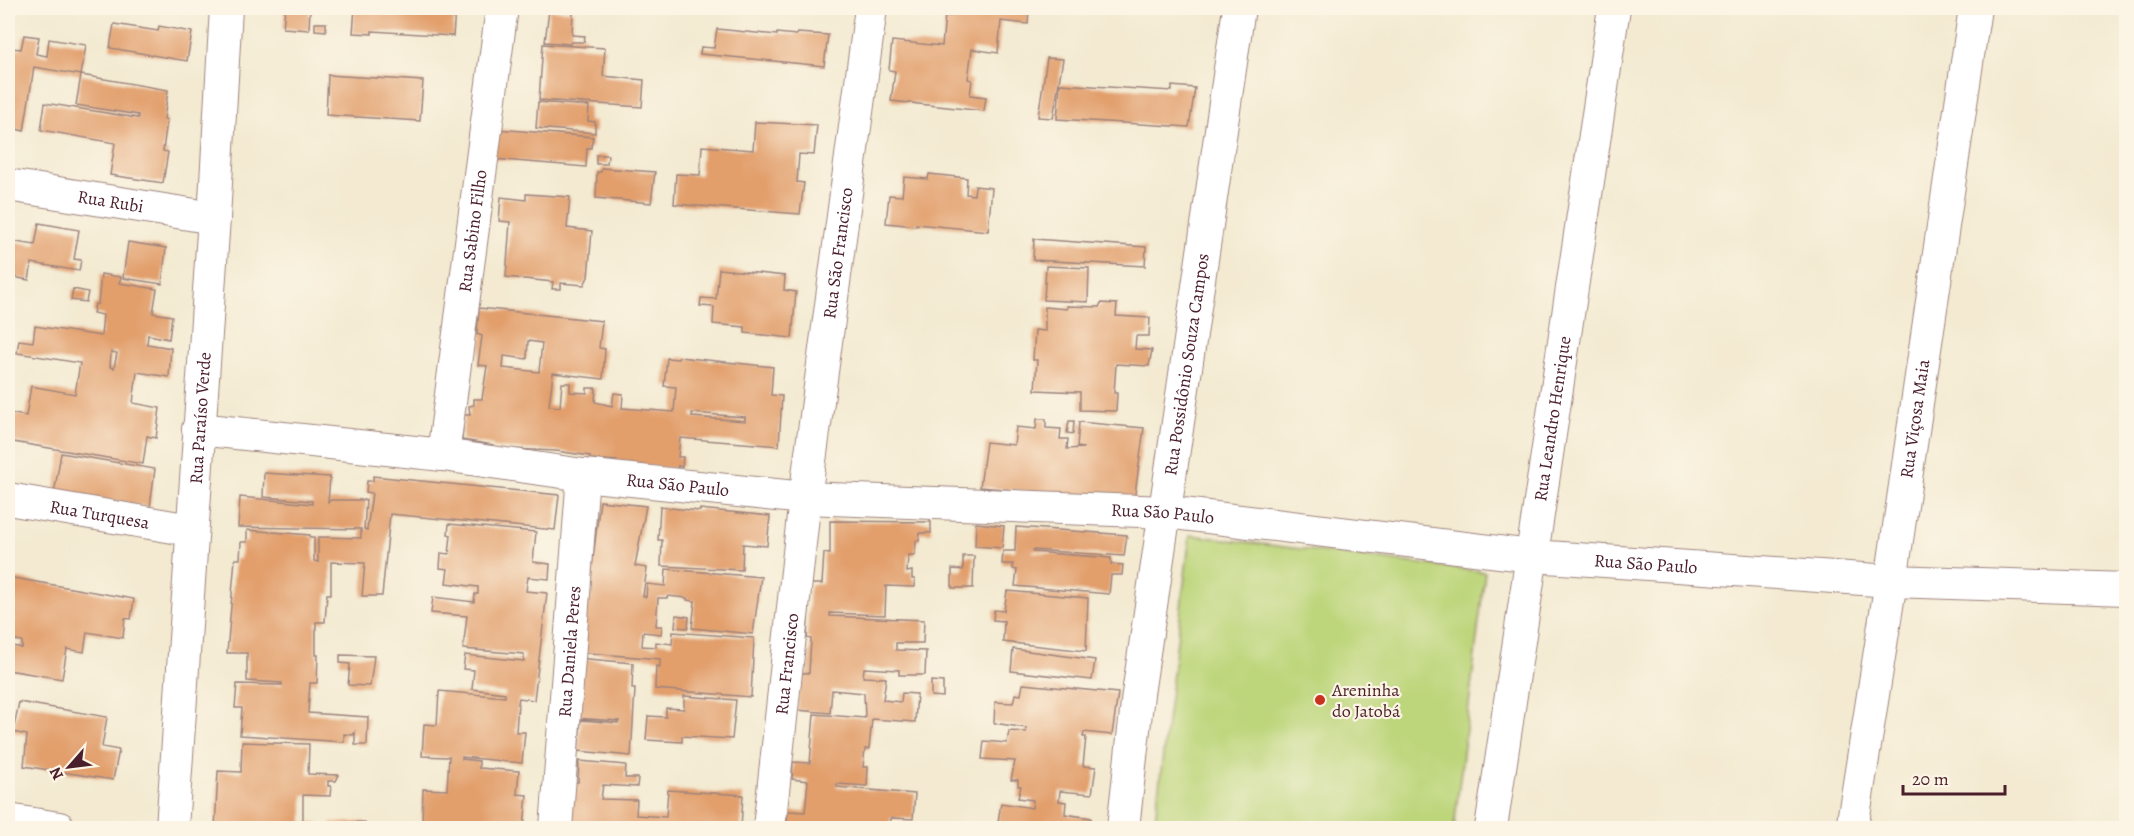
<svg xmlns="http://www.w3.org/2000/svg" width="2134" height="836" viewBox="0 0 2134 836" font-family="Alegreya,serif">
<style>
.pitch{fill:#bdd67b;stroke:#847a53;stroke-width:1.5}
.building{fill:#e29f6c;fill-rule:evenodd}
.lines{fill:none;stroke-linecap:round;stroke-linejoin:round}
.street-casing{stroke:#9e847e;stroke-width:34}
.street{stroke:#fff;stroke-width:32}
.poi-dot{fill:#c8321e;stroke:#fcf5e5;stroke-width:2}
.labels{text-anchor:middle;stroke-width:4.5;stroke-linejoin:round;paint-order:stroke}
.street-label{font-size:18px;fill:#4a1f2b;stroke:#fcf5e5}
.poi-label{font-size:18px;fill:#4a1f2b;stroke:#fcf5e5;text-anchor:start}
</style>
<rect width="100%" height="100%" fill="#fcf5e5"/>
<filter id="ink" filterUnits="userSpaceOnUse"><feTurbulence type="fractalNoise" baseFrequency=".0167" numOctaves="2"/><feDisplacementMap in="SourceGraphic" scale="12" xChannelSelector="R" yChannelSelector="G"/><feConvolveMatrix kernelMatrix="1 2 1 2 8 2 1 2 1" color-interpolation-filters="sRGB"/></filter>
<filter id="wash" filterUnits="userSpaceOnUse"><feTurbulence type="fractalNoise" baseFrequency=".008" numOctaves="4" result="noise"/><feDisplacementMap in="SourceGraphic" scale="24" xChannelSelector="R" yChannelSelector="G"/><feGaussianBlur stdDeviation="1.35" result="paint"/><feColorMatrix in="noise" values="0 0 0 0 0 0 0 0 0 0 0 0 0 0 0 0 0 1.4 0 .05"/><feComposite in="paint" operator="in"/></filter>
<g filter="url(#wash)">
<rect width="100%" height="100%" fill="#f3ead1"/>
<path class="pitch" d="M 1190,535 L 1485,572 L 1454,828 L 1154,828 Z"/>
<g id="blocks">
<g class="building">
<path d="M 8,8 L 13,8 L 11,22 L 8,21 Z"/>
<path d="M 285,8 L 310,8 L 309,30 L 283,28 Z"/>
<path d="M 355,8 L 453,8 L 453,11 L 455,11 L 453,36 L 372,31 L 372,34 L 353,33 Z"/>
<path d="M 951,8 L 1029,8 L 1028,24 L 1001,21 L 998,53 L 972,49 L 968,79 L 972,80 L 970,95 L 986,97 L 984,111 L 891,101 L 895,71 L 889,70 L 892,41 L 942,46 L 945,15 L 950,16 Z"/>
<path d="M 549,10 L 573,11 L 572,35 L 585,36 L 584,42 L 571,42 L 570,44 L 545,42 Z"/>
<path d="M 315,23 L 326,23 L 326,31 L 315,30 Z"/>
<path d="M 114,24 L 158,31 L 159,26 L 192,32 L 187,61 L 110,48 Z"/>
<path d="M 717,29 L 777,35 L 777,33 L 796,35 L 797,33 L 828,35 L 824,66 L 700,54 L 701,47 L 714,48 Z"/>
<path d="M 24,35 L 39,37 L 36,54 L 47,56 L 49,39 L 86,45 L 81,75 L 34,67 L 24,131 L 8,127 L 8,70 L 11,48 L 21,49 Z"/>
<path d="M 543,44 L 605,48 L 603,76 L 644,80 L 642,107 L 539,100 Z"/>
<path d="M 1047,58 L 1063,59 L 1053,118 L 1038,117 Z"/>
<path d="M 81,75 L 168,90 L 164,119 L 167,120 L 163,151 L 168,152 L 163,183 L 110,175 L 115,143 L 41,130 L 45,103 L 138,118 L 138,115 L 76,105 Z"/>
<path d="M 328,75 L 423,81 L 420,121 L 326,115 Z"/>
<path d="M 1060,84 L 1172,91 L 1172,86 L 1195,88 L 1189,127 L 1057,119 Z"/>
<path d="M 538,102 L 589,106 L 588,121 L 595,122 L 595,133 L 536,128 Z"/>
<path d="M 755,122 L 817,125 L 814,155 L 799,154 L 797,182 L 804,183 L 800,214 L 674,204 L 676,174 L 700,175 L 702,146 L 753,150 Z"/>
<path d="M 497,129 L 593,137 L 591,148 L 587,148 L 586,167 L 493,159 Z"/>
<path d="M 596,155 L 608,155 L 607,164 L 596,164 Z"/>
<path d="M 602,168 L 655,172 L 651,203 L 596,198 L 597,172 L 601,172 Z"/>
<path d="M 929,174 L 967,178 L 966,194 L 974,195 L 975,186 L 992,188 L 988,231 L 916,224 L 916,226 L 886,223 L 889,195 L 902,196 L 904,177 L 928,179 Z"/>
<path d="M 526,194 L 570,197 L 567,228 L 592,231 L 588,277 L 584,285 L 561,283 L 561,289 L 552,289 L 553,282 L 506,277 L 510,222 L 499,221 L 501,197 L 526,200 Z"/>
<path d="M 39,223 L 79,230 L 74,259 L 81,260 L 79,271 L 32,263 L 29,280 L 8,276 L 10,241 L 35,245 Z"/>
<path d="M 1034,239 L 1146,247 L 1145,266 L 1033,260 Z"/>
<path d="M 128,242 L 166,248 L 162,284 L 123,278 Z"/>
<path d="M 1046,266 L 1089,268 L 1088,302 L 1044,300 Z"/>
<path d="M 719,269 L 785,276 L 784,290 L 796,292 L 792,338 L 745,333 L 745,327 L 713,324 L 714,307 L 700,306 L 701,298 L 716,299 Z"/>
<path d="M 101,274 L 121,277 L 119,283 L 157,289 L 153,313 L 172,316 L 169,339 L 148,335 L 147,344 L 171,348 L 169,377 L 137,372 L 133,403 L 160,408 L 156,438 L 147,436 L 143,464 L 8,441 L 8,413 L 26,416 L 31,386 L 75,394 L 80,363 L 17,353 L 19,340 L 33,342 L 35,326 L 101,336 L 103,315 L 93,313 L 95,304 L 98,304 ZM 111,352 L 117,353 L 114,368 L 110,367 Z"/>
<path d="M 73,289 L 88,292 L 86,302 L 71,300 Z"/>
<path d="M 1101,303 L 1117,304 L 1116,316 L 1150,318 L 1149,336 L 1136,336 L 1135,349 L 1152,350 L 1149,366 L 1116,364 L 1114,393 L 1117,393 L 1116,411 L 1080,410 L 1080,392 L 1035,390 L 1037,360 L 1033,360 L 1035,330 L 1045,331 L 1045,307 L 1067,309 L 1067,306 L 1099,307 Z"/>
<path d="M 479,308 L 602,321 L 599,348 L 605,349 L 603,379 L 553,373 L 549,406 L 560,407 L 562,383 L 570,383 L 570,392 L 587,393 L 587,388 L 596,388 L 595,402 L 612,406 L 614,393 L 623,394 L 622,408 L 674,412 L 676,387 L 664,386 L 667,358 L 678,359 L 679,357 L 773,367 L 771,395 L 782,396 L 779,446 L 680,438 L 678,457 L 683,457 L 682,467 L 678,466 L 677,469 L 617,464 L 617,461 L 590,459 L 590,456 L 556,451 L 493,448 L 493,445 L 462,440 L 464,415 L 470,415 L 469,406 L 474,405 L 474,399 L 482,399 L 487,366 L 478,365 L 482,336 L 477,334 ZM 528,341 L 542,343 L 539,372 L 503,368 L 504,356 L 527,359 ZM 692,413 L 745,417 L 745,421 L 692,417 Z"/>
<path d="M 1037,419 L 1046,419 L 1046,428 L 1061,429 L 1060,439 L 1068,439 L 1067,449 L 1084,448 L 1077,447 L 1079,422 L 1144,428 L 1134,501 L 980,487 L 986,442 L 1014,445 L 1016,427 L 1036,429 Z"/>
<path d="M 1069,421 L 1074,421 L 1073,434 L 1067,433 Z"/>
<path d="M 61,453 L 155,469 L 150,507 L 54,494 Z"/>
<path d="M 264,473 L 330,477 L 328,502 L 331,500 L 366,500 L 364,529 L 367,530 L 372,493 L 366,492 L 367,481 L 373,481 L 373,476 L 559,495 L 555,530 L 390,514 L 382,596 L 362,596 L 365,563 L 331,562 L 331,594 L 327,594 L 325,622 L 316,622 L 316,655 L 318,655 L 317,683 L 310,683 L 308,713 L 368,717 L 367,745 L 355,745 L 355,732 L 353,735 L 344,734 L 344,742 L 240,735 L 242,708 L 235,708 L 237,684 L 282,685 L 282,683 L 247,681 L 247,653 L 227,653 L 235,559 L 240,559 L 241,542 L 247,542 L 247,530 L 310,535 L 310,537 L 314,537 L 314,561 L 318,562 L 318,537 L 361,538 L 361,529 L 238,527 L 240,497 L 312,504 L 312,501 L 263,497 Z"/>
<path d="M 600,501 L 646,506 L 635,566 L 647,568 L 643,596 L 646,597 L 647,584 L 665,586 L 666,569 L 761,577 L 753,634 L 692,628 L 695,601 L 687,600 L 687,598 L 668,596 L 667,598 L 658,598 L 656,626 L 662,626 L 661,634 L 643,632 L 642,646 L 656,647 L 656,642 L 672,644 L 673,632 L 754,638 L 751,697 L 655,689 L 656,666 L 660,667 L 660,659 L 577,652 L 589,592 Z"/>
<path d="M 660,507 L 700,511 L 700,509 L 770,516 L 767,546 L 743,544 L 742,570 L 661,566 L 662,540 L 658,540 Z"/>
<path d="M 830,521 L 931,522 L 931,533 L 920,533 L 919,541 L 916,541 L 915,555 L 908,555 L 907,572 L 912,571 L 912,579 L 915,579 L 915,587 L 886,586 L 885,615 L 830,613 L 830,616 L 924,620 L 923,643 L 896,643 L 896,650 L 926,651 L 925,675 L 899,675 L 899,670 L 864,668 L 863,677 L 886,678 L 883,700 L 901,702 L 902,693 L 917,694 L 915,722 L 872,719 L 869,749 L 865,749 L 863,767 L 868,767 L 867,786 L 837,784 L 837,787 L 915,794 L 913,819 L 891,818 L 890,828 L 786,828 L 788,811 L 805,812 L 808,781 L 792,779 L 793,762 L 810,763 L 814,714 L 865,718 L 864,693 L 832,690 L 830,713 L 797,710 L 800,673 L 809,673 L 811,639 L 807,638 L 810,584 L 822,584 L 824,553 L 830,554 Z"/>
<path d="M 976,523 L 1004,526 L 1002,548 L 975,546 Z"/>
<path d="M 449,524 L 536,532 L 533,562 L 550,564 L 549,579 L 528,577 L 526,591 L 547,593 L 534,700 L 519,698 L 518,703 L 516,732 L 525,732 L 522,763 L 462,757 L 462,759 L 479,761 L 479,768 L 519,771 L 517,794 L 527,795 L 524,828 L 418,828 L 418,823 L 422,823 L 423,789 L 447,790 L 449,756 L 446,757 L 422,756 L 424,724 L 437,725 L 439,691 L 505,697 L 505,693 L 472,689 L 474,670 L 463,669 L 465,655 L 524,661 L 524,654 L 463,649 L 467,616 L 431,613 L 433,597 L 474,602 L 475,594 L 478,594 L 478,587 L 446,583 L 448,569 L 440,568 L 441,553 L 449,554 L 451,535 L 448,534 Z"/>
<path d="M 1016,527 L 1127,535 L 1124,556 L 1033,550 L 1033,552 L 1111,558 L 1111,564 L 1123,565 L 1122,575 L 1111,575 L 1109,594 L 1015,586 L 1017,570 L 1013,569 L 1013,564 L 1002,564 L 1003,551 L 1015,551 Z"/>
<path d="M 963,556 L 974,556 L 973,588 L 952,588 L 952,569 L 963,570 Z"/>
<path d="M 8,577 L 134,599 L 131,619 L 125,618 L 123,638 L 87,632 L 84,652 L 67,649 L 62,679 L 8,670 L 8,645 L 22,648 L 22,641 L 8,639 L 8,622 L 13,623 L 14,619 L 8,618 Z"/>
<path d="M 1007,591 L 1088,598 L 1086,651 L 1003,642 L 1004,621 L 993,620 L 994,610 L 1004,611 Z"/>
<path d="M 676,615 L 689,617 L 688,628 L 675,627 Z"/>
<path d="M 1013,649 L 1095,660 L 1092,680 L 1011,671 Z"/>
<path d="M 340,655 L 374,656 L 370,686 L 348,685 L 350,664 L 340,663 Z"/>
<path d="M 577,658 L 633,663 L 632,689 L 635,689 L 631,756 L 578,751 L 581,720 L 618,723 L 619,721 L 573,718 Z"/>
<path d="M 931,681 L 943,682 L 943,697 L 931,696 Z"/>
<path d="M 1023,684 L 1118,693 L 1112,735 L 1084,732 L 1083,737 L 1086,737 L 1083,766 L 1096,767 L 1092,794 L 1060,791 L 1059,801 L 1066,802 L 1065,814 L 1091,818 L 1090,828 L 997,828 L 1001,803 L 1032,808 L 1033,800 L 1018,798 L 1021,786 L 1018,786 L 1018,780 L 1011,780 L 1015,761 L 982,759 L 984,741 L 1007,743 L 1009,731 L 1026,732 L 1026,728 L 994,723 L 995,702 L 1013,703 L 1015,694 L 1021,695 Z"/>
<path d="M 684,696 L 736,700 L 732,739 L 682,736 L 682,742 L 646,740 L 648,716 L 666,717 L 666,708 L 684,709 Z"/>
<path d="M 19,702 L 107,717 L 102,747 L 119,750 L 113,780 L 24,766 L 27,735 L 13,732 Z"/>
<path d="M 242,742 L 309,744 L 308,774 L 339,775 L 336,781 L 328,781 L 328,786 L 331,786 L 330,796 L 303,795 L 303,823 L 320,823 L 320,828 L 215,828 L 218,771 L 241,772 Z"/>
<path d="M 579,761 L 626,765 L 625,778 L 638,778 L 637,787 L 603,785 L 601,799 L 637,800 L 636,815 L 666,817 L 668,790 L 743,795 L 741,828 L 668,827 L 668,828 L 567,828 L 569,782 L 578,782 Z"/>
<path d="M 365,822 L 365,828 L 331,828 L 331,823 Z"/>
</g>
</g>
</g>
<g filter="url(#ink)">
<use href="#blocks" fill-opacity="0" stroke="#9e847e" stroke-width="1.5"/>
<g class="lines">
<g class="street-casing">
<g id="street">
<path id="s1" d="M 8,185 L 214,218"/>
<path id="s2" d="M 198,429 L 443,455 L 583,475 L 805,498 L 1166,512 L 1533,556 L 1891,581 L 2126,589"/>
<path id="s3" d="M 443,455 L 502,8"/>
<path id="s4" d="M 8,499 L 191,530"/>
<path d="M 8,820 L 59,828"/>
<path id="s5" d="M 172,828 L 214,218 L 226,8"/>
<path id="s6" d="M 556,828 L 583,475"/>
<path id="s7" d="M 769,828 L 805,498 L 871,8"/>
<path id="s8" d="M 1123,828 L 1138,694 L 1239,8"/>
<path id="s9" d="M 1491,828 L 1614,8"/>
<path id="s10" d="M 1852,828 L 1891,581 L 1975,8"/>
</g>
</g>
<use href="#street" class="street"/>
</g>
</g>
<circle class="poi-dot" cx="1320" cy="700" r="6"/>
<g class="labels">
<g class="street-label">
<text dy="6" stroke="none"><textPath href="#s1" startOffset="104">Rua Rubi</textPath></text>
<text dy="6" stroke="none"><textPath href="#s3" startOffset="226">Rua Sabino Filho</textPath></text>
<text dy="6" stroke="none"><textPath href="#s7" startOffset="579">Rua São Francisco</textPath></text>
<text dy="6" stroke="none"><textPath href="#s8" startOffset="468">Rua Possidônio Souza Campos</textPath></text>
<text dy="6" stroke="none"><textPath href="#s5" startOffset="411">Rua Paraíso Verde</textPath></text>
<text dy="6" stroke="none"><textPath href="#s9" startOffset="414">Rua Leandro Henrique</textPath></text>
<text dy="6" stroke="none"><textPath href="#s10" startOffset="414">Rua Viçosa Maia</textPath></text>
<text dy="6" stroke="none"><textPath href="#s2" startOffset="483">Rua São Paulo</textPath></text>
<text dy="6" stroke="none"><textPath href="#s4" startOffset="93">Rua Turquesa</textPath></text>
<text dy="6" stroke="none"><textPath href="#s2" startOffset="969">Rua São Paulo</textPath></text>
<text dy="6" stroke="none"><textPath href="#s2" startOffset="1455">Rua São Paulo</textPath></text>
<text dy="6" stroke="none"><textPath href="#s6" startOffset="177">Rua Daniela Peres</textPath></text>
<text dy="6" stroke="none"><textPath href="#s7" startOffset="165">Rua Francisco</textPath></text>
</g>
<g class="poi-label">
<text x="1332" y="696">Areninha<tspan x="1332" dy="21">do Jatobá</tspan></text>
</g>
</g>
<rect width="2134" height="836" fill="none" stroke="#fcf5e5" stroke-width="30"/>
<g transform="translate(69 767) rotate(242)" stroke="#fcf5e5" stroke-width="4.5" paint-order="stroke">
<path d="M0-4.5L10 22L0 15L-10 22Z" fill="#4a1f2b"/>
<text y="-9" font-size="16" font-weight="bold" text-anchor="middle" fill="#4a1f2b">N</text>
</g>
<path d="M1903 785v9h102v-9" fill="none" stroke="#4a1f2b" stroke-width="3"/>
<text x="1912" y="785" font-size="18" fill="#4a1f2b" stroke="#fcf5e5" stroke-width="4.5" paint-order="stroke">20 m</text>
</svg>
